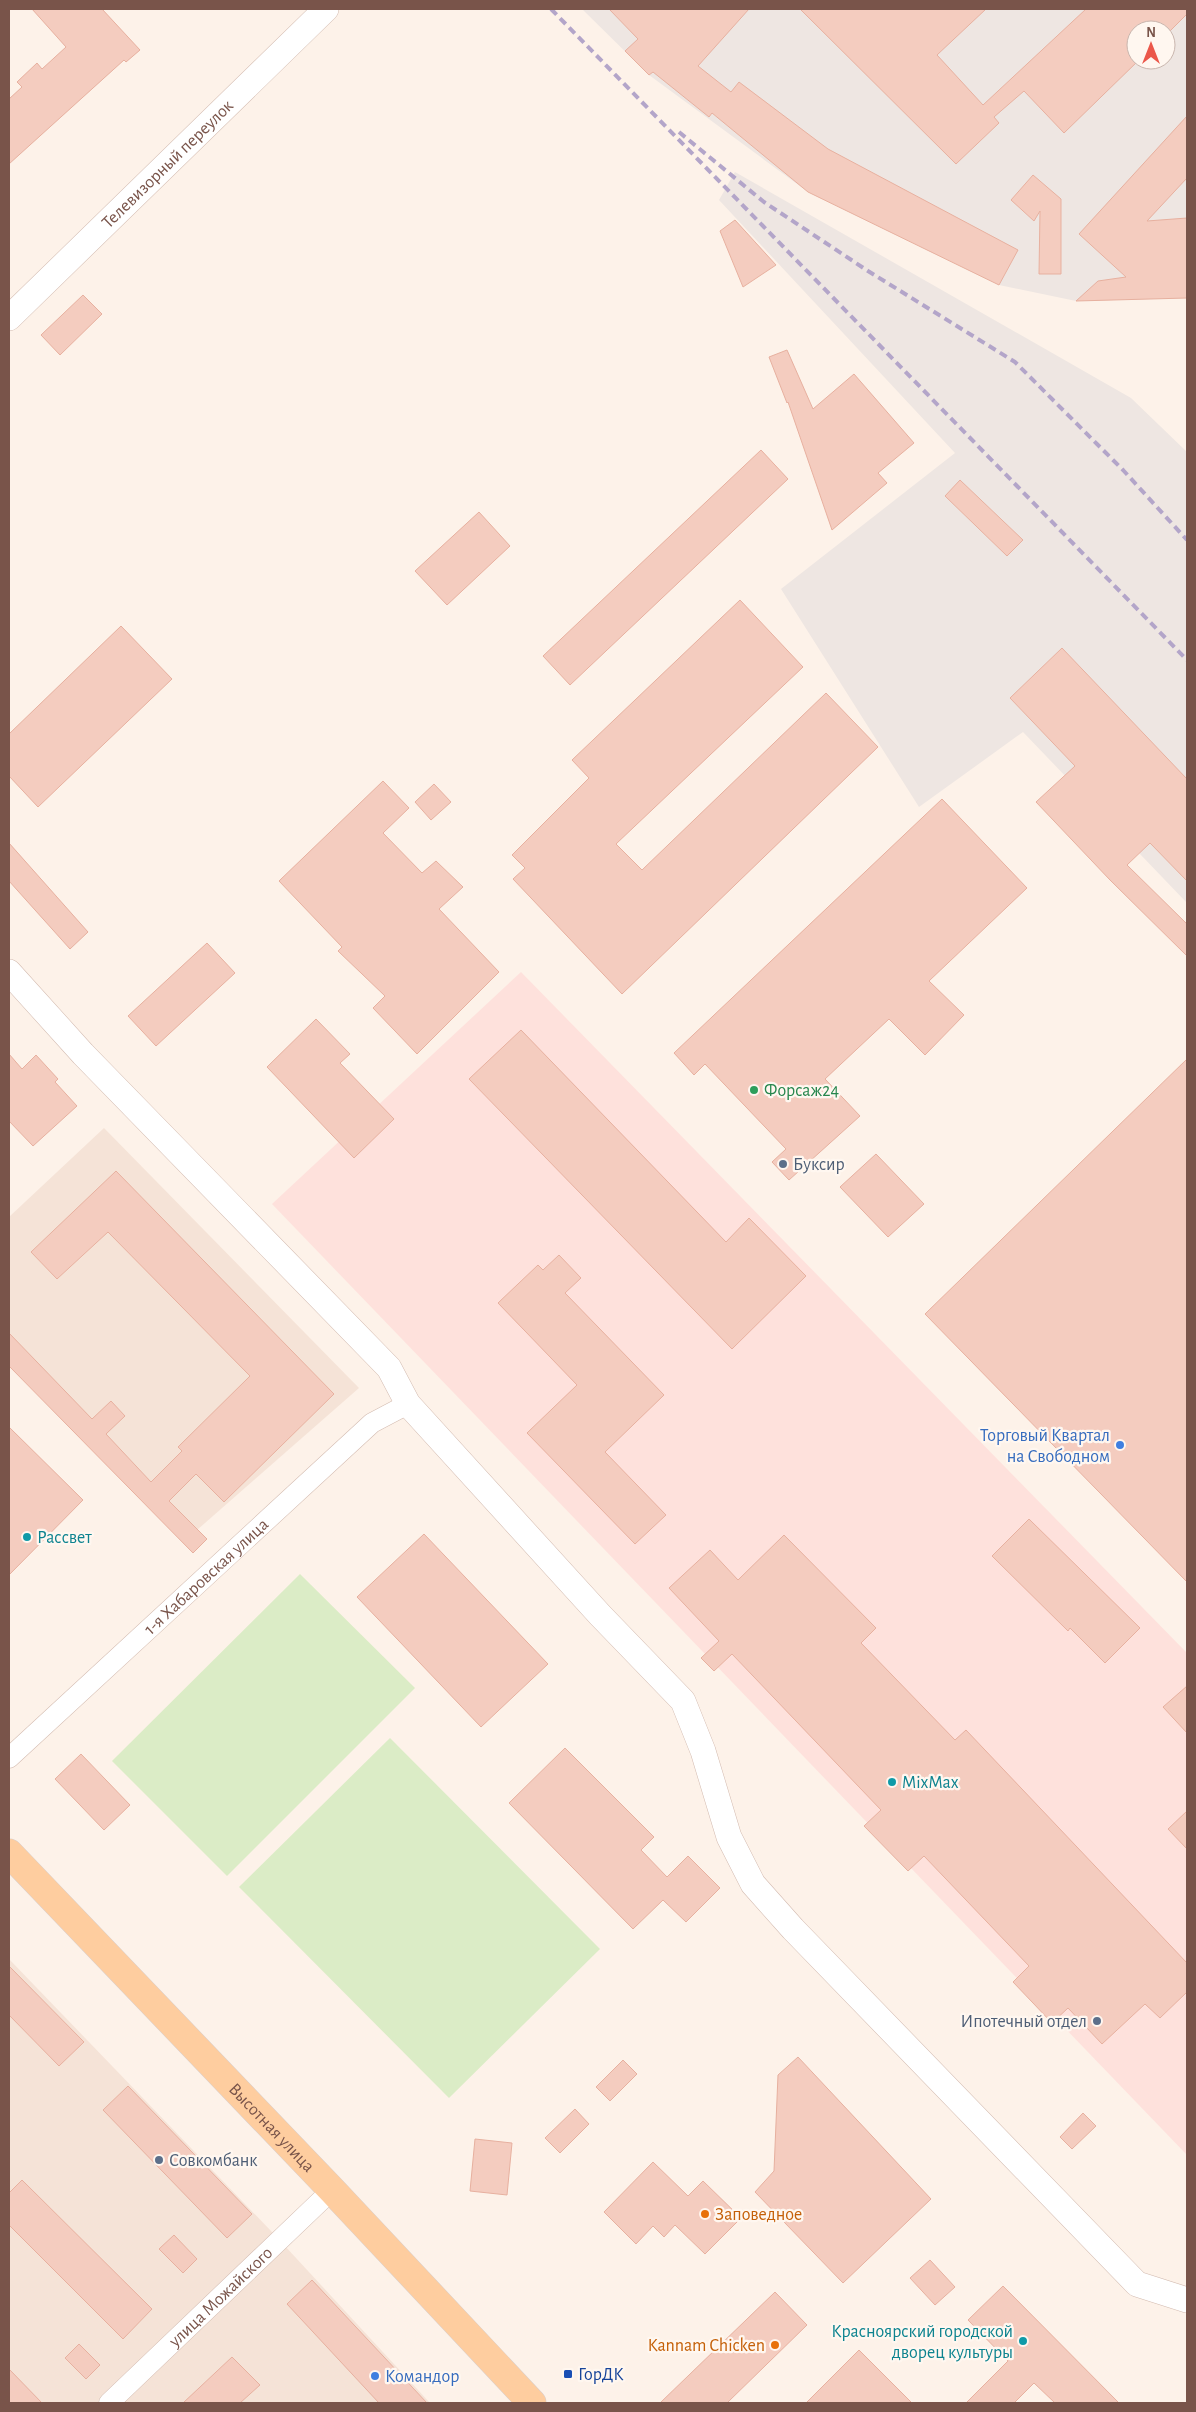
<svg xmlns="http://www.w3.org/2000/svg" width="1196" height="2412" viewBox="0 0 1196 2412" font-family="'Alegreya Sans',sans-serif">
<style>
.residential{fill:#f5e3d7}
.commercial{fill:#fee1dc}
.industrial{fill:#eee6e2;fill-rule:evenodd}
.green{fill:#dbecc6}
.building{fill:#f4ccbf;stroke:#e7b09f}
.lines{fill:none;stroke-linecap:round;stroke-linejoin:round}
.minor-casing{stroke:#d3bbb0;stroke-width:21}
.tertiary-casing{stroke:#d3bbb0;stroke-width:26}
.primary-casing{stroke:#d9cfcc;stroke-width:29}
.minor{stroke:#fff;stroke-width:20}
.tertiary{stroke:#fff;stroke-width:25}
.primary{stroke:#fecd9f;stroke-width:28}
.rail{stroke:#b3a5c9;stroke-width:4;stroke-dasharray:8 5;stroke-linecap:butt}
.leisure-dot{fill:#2e9e5b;stroke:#fff7f0;stroke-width:2}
.service-dot{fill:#5c6f8a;stroke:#fff7f0;stroke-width:2}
.shop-dot{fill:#3f7fe0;stroke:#fff7f0;stroke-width:2}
.culture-dot{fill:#0f9aa8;stroke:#fff7f0;stroke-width:2}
.food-dot{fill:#e8710a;stroke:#fff7f0;stroke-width:2}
.transit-dot{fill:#1a4fb4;stroke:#fff7f0;stroke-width:2}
.labels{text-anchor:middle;stroke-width:4.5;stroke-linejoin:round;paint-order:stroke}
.street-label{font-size:18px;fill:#79544a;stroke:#fff7f0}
.leisure-label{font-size:18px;fill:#27864d;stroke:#fff7f0;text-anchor:start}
.service-label{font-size:18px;fill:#4e5e75;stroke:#fff7f0;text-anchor:start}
.shop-label{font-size:18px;fill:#366cbe;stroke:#fff7f0;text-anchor:end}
.culture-label{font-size:18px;fill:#0d838f;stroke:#fff7f0;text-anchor:start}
.food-label{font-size:18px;fill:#c56008;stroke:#fff7f0;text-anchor:start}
.transit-label{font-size:18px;fill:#164399;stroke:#fff7f0;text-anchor:start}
</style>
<rect width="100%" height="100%" fill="#fdf2e9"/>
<g class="residential">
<path d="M 104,1128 L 359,1388 L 197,1530 L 9,1333 L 9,1217 Z"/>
<path d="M 9,1959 L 272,2232 L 430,2403 L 9,2403 Z"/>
</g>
<path class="commercial" d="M 521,972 L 1187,1653 L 1187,2155 L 272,1204 Z"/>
<g class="industrial">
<path d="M 582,9 L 1187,9 L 1187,298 L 1076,301 L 999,285 L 808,192 L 649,75 ZM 1136,30 L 1166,30 L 1166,60 L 1136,60 Z"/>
<path d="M 735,172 L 1131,398 L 1187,452 L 1187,903 L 1023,732 L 919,807 L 781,589 L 955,453 L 719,200 Z"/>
</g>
<g class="green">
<path d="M 300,1574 L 415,1688 L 227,1876 L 112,1761 Z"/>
<path d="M 390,1738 L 600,1949 L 449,2098 L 239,1887 Z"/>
</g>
<g class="building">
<path d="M 32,9 L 102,9 L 140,50 L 126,62 L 124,60 L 9,164 L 9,99 L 22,87 L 17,82 L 37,63 L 42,69 L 66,47 Z"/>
<path d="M 609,9 L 749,9 L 698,66 L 731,92 L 739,82 L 828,149 L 1018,250 L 999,285 L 808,192 L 712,113 L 709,117 L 653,72 L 649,75 L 625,51 L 638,39 Z"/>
<path d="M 800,9 L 986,9 L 937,55 L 983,105 L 1086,9 L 1187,9 L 1187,14 L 1166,35 L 1166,30 L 1136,30 L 1136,60 L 1139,60 L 1064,133 L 1024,91 L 994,117 L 999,123 L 956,164 Z"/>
<path d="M 1187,116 L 1187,178 L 1147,221 L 1187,218 L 1187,298 L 1076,301 L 1098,281 L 1126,277 L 1079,234 Z"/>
<path d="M 1033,175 L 1061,199 L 1061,274 L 1039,274 L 1040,211 L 1034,221 L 1011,200 Z"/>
<path d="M 735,220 L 776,265 L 743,287 L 720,231 Z"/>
<path d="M 83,295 L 102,314 L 60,355 L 41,335 Z"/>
<path d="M 787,350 L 813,409 L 854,374 L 914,443 L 878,473 L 887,483 L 832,530 L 788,402 L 787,403 L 769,357 Z"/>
<path d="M 761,450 L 788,479 L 570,685 L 543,656 Z"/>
<path d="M 960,480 L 1023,540 L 1007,556 L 945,496 Z"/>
<path d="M 479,512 L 510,546 L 447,605 L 415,571 Z"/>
<path d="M 740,600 L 803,667 L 616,844 L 642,870 L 826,693 L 878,747 L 622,994 L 513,879 L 525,868 L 512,855 L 589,778 L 572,760 Z"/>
<path d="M 121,626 L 172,679 L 38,807 L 9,776 L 9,734 Z"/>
<path d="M 1062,648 L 1187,779 L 1187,881 L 1150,843 L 1127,865 L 1187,924 L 1187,956 L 1110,880 L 1036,802 L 1075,766 L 1010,698 Z"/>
<path d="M 383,781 L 409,808 L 383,833 L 422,873 L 436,861 L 463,887 L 439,909 L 499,972 L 417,1054 L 373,1008 L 385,996 L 338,951 L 342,947 L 279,881 Z"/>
<path d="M 434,784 L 451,802 L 431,820 L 415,802 Z"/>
<path d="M 942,799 L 1027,888 L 929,981 L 964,1015 L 925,1055 L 889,1019 L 825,1079 L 860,1116 L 789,1180 L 772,1162 L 786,1149 L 705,1064 L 694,1075 L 674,1053 Z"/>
<path d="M 9,843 L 88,932 L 70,949 L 9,881 Z"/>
<path d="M 207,943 L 235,973 L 156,1046 L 128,1016 Z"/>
<path d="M 316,1019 L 350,1054 L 340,1063 L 394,1119 L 354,1158 L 267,1067 Z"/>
<path d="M 521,1030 L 726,1242 L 749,1218 L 806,1276 L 732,1349 L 469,1079 Z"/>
<path d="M 9,1054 L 22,1069 L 36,1055 L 58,1079 L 55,1082 L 77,1106 L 33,1146 L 9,1121 Z"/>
<path d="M 1187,1059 L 1187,1582 L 925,1314 Z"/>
<path d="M 876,1154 L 924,1204 L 888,1237 L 840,1187 Z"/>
<path d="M 116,1171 L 334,1394 L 224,1502 L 196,1474 L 169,1501 L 207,1539 L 193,1553 L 9,1366 L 9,1333 L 92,1419 L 111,1401 L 125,1416 L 106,1434 L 151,1482 L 182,1451 L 178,1447 L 250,1376 L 108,1232 L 57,1279 L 31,1252 Z"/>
<path d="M 559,1255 L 581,1278 L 565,1293 L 664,1395 L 605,1452 L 666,1515 L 635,1544 L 527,1433 L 577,1385 L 498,1303 L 538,1265 L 543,1270 Z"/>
<path d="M 9,1427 L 83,1500 L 9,1575 Z"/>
<path d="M 1029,1519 L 1140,1628 L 1105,1663 L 1070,1628 L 1068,1631 L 992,1556 Z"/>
<path d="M 424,1534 L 548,1664 L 481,1727 L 357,1597 Z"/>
<path d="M 784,1535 L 876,1628 L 861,1643 L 955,1740 L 966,1730 L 1187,1963 L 1187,1992 L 1160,2018 L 1145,2004 L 1102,2044 L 1068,2008 L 1052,2023 L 1013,1982 L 1029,1966 L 924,1856 L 908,1871 L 864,1826 L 881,1810 L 732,1654 L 714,1671 L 701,1658 L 719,1641 L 669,1588 L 710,1550 L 738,1580 Z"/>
<path d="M 1187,1686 L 1187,1733 L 1163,1707 Z"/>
<path d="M 565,1748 L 654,1837 L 641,1850 L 667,1877 L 688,1856 L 720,1888 L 686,1922 L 663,1900 L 633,1929 L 509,1803 Z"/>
<path d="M 81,1754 L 130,1805 L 104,1830 L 55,1779 Z"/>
<path d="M 1187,1811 L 1187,1849 L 1168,1829 Z"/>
<path d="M 9,1966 L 84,2042 L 59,2066 L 9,2015 Z"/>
<path d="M 798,2057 L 931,2199 L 843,2283 L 755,2192 L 774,2171 L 778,2075 Z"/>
<path d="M 623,2060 L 637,2074 L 610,2101 L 596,2087 Z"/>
<path d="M 128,2086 L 252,2214 L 227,2238 L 103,2110 Z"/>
<path d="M 575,2109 L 589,2124 L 560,2153 L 545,2138 Z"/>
<path d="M 1083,2113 L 1096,2126 L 1072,2149 L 1060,2137 Z"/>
<path d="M 475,2139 L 512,2143 L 507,2195 L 470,2191 Z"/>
<path d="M 653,2162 L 688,2196 L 703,2181 L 741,2218 L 705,2254 L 675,2225 L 664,2237 L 653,2226 L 636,2244 L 604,2212 Z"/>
<path d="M 22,2180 L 152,2309 L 123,2339 L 9,2225 L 9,2193 Z"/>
<path d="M 174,2235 L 197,2259 L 183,2273 L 159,2249 Z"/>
<path d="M 930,2260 L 955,2287 L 935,2305 L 910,2278 Z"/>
<path d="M 312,2280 L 427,2403 L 379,2403 L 287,2304 Z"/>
<path d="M 1003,2286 L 1119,2403 L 1055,2403 L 1034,2383 L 1014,2403 L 966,2403 L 1008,2361 L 968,2320 Z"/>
<path d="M 775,2292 L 807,2325 L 727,2403 L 660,2403 Z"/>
<path d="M 79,2344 L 100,2365 L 86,2379 L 65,2358 Z"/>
<path d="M 859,2350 L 912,2403 L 806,2403 Z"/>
<path d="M 232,2357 L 260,2385 L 240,2403 L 183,2403 Z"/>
<path d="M 9,2369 L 42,2403 L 9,2403 Z"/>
</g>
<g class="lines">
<g class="minor-casing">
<g id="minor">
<path id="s1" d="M 9,1758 L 372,1423 L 408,1404"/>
<path id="s2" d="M 109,2403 L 332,2190"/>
</g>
</g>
<g class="tertiary-casing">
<g id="tertiary">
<path id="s3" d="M 9,318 L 326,9"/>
<path d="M 9,972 L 83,1054 L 389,1368 L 408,1404 L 600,1615 L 683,1701 L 703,1751 L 729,1837 L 753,1884 L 793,1929 L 1137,2284 L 1187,2300"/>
</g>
</g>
<g class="primary-casing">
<g id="primary">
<path id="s4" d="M 9,1853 L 332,2190 L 532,2403"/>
</g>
</g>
<use href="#minor" class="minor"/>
<use href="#tertiary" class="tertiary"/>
<use href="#primary" class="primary"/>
<g class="rail">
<path d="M 551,9 L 1187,660"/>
<path d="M 679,132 L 764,202 L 868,271 L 1015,362 L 1123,470 L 1187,540"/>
</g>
</g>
<circle class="leisure-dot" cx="754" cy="1090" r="5"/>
<g class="service-dot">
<circle cx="783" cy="1164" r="5"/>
<circle cx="1097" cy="2021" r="5"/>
<circle cx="159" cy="2160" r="5"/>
</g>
<g class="shop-dot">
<circle cx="1120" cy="1445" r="5"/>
<circle cx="375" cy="2376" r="5"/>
</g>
<g class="culture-dot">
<circle cx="27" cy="1537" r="5"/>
<circle cx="892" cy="1782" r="5"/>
<circle cx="1023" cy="2341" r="5"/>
</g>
<g class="food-dot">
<circle cx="705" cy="2214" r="5"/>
<circle cx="775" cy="2345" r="5"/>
</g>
<rect class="transit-dot" x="563" y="2369" width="10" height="10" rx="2.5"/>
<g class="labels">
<g class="street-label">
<text dy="6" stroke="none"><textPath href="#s3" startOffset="221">Телевизорный переулок</textPath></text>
<text dy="6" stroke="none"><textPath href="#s1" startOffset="268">1-я Хабаровская улица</textPath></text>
<text dy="6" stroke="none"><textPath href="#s4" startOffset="380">Высотная улица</textPath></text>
<text dy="6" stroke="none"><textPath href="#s2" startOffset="154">улица Можайского</textPath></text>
</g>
<g class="leisure-label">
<text x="764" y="1096">Форсаж24</text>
</g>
<g class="service-label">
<text x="793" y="1170">Буксир</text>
<text x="1087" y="2027" text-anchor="end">Ипотечный отдел</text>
<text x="169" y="2166">Совкомбанк</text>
</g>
<g class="shop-label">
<text x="1110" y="1441">Торговый Квартал<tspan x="1110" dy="21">на Свободном</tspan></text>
<text x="385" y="2382" text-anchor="start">Командор</text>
</g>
<g class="culture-label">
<text x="37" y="1543">Рассвет</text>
<text x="902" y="1788">MixMax</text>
<text x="1013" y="2337" text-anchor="end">Красноярский городской<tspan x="1013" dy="21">дворец культуры</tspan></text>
</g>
<g class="food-label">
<text x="715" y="2220">Заповедное</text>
<text x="765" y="2351" text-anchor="end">Kannam Chicken</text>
</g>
<g class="transit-label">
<text x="578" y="2380">ГорДК</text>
</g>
</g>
<rect width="1196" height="2412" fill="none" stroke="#79544a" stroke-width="20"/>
<g transform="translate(1151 45)"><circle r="24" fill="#fff7f0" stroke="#c9b6ae"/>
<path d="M0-4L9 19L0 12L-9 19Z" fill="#eb574a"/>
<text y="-8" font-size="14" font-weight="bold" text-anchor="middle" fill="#79544a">N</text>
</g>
</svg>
